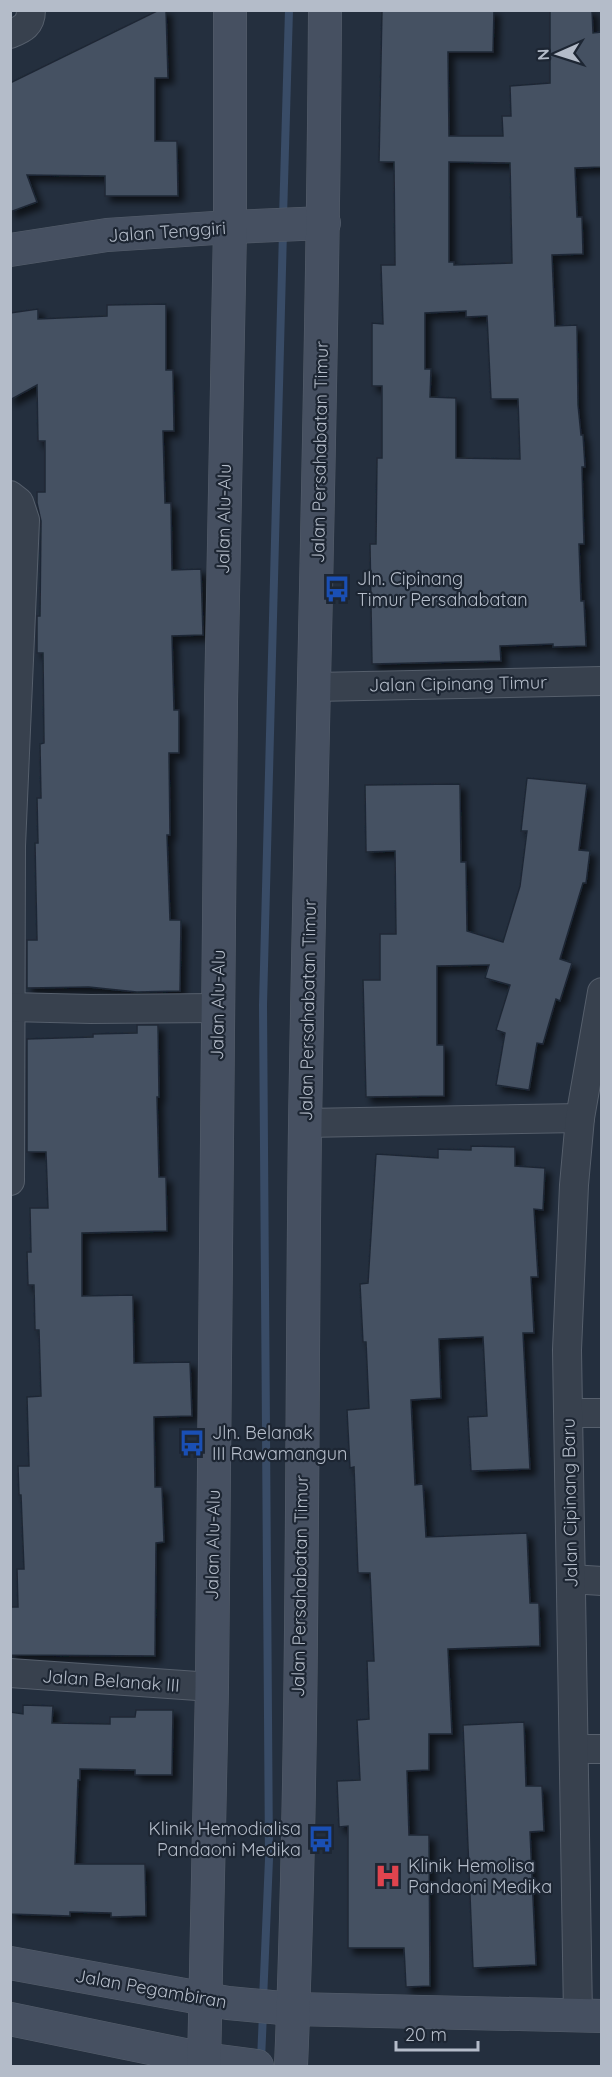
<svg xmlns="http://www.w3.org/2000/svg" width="612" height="2077" viewBox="0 0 612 2077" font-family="Quicksand,sans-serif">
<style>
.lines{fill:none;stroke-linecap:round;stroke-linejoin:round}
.stream{stroke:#394c67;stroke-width:8}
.building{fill:#455162;stroke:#1f2835;stroke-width:1.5;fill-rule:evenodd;filter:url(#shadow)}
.street-casing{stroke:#565f6c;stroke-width:30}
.secondary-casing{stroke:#565f6c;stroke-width:34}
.street{stroke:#38414e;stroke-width:28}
.secondary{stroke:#465061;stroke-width:33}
.labels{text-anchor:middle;stroke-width:4.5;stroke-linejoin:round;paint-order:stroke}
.street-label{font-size:18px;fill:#b4bcc9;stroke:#1d2633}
.poi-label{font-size:18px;fill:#b4bcc9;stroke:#1d2633;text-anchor:start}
</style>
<defs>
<filter id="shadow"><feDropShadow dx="5.5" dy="5.5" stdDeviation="3" flood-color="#0009"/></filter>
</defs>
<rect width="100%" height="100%" fill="#242f3e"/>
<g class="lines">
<g class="stream">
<path d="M 283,218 L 289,10"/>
<path d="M 263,2000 L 269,1859 L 263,1005 L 283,231"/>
<path d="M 261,2060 L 263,2013"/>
</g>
</g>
<g class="building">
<path d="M 159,10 L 166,10 L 168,78 L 155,78 L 155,141 L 177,141 L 178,196 L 105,196 L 105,176 L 27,175 L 37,202 L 10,212 L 10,83 Z"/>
<path d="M 382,10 L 494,10 L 493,52 L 448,52 L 449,136 L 503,136 L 502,116 L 511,116 L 510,86 L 550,83 L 550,10 L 592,10 L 593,33 L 602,32 L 602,167 L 575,168 L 577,217 L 582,217 L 583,254 L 552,255 L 555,326 L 577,325 L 578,405 L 581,435 L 583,435 L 585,467 L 582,467 L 584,544 L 579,544 L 581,601 L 584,601 L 586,646 L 553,647 L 553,644 L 500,646 L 501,661 L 372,664 L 370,544 L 376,544 L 377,458 L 382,458 L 382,386 L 372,386 L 372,323 L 383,324 L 381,265 L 395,265 L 394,162 L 379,162 ZM 449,162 L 510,163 L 512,263 L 454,265 L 454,262 L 449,262 ZM 466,311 L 466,317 L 487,316 L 491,399 L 518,399 L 520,459 L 456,458 L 456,398 L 430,397 L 431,369 L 425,369 L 425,313 Z"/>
<path d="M 166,304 L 166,370 L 173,370 L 174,431 L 163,431 L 165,503 L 171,503 L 172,570 L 201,569 L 203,635 L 172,636 L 174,710 L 179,710 L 179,753 L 169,753 L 170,835 L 167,835 L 170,920 L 181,920 L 180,991 L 137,992 L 89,987 L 27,988 L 27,940 L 37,940 L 35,843 L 38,843 L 37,798 L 41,798 L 40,744 L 44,743 L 43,653 L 37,653 L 37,616 L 40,616 L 41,521 L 37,503 L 37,492 L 45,492 L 45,441 L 38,441 L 37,385 L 10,400 L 10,313 L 38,309 L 38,319 L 107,316 L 107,305 Z"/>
<path d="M 527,778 L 587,784 L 579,850 L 590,851 L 586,883 L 583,883 L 560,959 L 572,963 L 560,1001 L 556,999 L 543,1044 L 537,1043 L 529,1090 L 496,1085 L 505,1033 L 496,1030 L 510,985 L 485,978 L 489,965 L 437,966 L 437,1045 L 444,1045 L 444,1096 L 366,1097 L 363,980 L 380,980 L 380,934 L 396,934 L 395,851 L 366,852 L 365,785 L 460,784 L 461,862 L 466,862 L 467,931 L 503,942 L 520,886 L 527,831 L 521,831 Z"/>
<path d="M 137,1025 L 158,1025 L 159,1097 L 157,1097 L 159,1177 L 166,1177 L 167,1231 L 82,1233 L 82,1296 L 133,1295 L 134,1363 L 190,1362 L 192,1416 L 154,1417 L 155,1487 L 162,1487 L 164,1542 L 156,1543 L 155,1656 L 10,1655 L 10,1607 L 18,1607 L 17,1569 L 24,1569 L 21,1495 L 19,1495 L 18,1466 L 29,1466 L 27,1397 L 41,1396 L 39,1330 L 35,1330 L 34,1285 L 28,1285 L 27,1252 L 31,1252 L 30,1208 L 48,1208 L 46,1152 L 27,1152 L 27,1039 L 93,1037 L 93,1034 L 137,1033 Z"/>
<path d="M 471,1146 L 515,1147 L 515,1166 L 545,1168 L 543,1210 L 534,1209 L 538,1277 L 531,1277 L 534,1333 L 523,1333 L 530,1469 L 471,1471 L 468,1417 L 487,1416 L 483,1337 L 439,1339 L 441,1398 L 411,1400 L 415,1485 L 423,1484 L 426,1537 L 527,1533 L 530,1603 L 539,1603 L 540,1646 L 448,1649 L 452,1734 L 429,1734 L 429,1770 L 407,1771 L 409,1835 L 429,1835 L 430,1986 L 406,1987 L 404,1948 L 348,1948 L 348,1826 L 339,1827 L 337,1781 L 360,1780 L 357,1720 L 369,1719 L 367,1661 L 374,1661 L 370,1573 L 358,1573 L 354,1467 L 350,1468 L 347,1410 L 369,1408 L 366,1342 L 363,1342 L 360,1284 L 368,1283 L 376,1154 L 438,1158 L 438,1149 L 471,1150 Z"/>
<path d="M 23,1705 L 53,1706 L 52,1723 L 110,1724 L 110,1717 L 135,1717 L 136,1710 L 173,1710 L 172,1775 L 135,1775 L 135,1770 L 80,1769 L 80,1780 L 78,1780 L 75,1864 L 145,1864 L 146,1916 L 111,1917 L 111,1913 L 70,1912 L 70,1916 L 10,1914 L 10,1712 L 23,1714 Z"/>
<path d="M 524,1722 L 526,1786 L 542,1786 L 544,1831 L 530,1832 L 536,1965 L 473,1968 L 463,1725 Z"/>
</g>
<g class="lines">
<g class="street-casing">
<g id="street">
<path d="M 10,34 C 23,29 31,25 31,10"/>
<path d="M 10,495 L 19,502 L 25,520 L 11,846 L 10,1181"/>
<path d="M 315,687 L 602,681"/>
<path d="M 10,1007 L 91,1009 L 218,1008"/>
<path d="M 305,1123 L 580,1118"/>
<path d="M 569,1413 L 602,1413"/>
<path d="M 571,1579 L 602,1581"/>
<path d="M 10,1673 L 212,1687"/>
<path d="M 575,1749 L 602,1749"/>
<path d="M 578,2016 L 567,1350 L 574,1185 L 580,1118 L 602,992"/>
</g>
</g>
<g class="secondary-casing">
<g id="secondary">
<path d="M 10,250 L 107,235 L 230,227 L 324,223"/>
<path d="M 10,1963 L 228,2003 L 293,2009 L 602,2016"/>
<path d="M 10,2019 L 204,2059 L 257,2066"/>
<path d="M 204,2066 L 212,1687 L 221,702 L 230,227 L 230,10"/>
<path d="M 291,2066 C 304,1753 301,1440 305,1126 C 311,754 323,383 325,10"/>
</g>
</g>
<use href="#street" class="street"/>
<use href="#secondary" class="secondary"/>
</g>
<defs>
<g id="bus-bare" transform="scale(2.07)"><path d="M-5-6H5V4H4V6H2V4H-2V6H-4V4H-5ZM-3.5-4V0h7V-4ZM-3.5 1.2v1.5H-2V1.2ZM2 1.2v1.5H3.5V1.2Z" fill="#1a4fb4" stroke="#1d2633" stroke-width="2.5" paint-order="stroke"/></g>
<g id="hospital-bare" transform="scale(2.07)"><path d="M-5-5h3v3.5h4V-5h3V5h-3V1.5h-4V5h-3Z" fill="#e0444e" stroke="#1d2633" stroke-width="2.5" paint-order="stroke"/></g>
</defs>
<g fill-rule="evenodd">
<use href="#bus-bare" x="337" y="589"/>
<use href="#bus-bare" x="192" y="1443"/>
<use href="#bus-bare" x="321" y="1839"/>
<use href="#hospital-bare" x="388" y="1876"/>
</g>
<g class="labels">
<g class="street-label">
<text transform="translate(167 232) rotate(-4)" y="6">Jalan Tenggiri</text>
<text transform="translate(320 452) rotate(-89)" y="6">Jalan Persahabatan Timur</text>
<text transform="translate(224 519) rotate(-89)" y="6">Jalan Alu-Alu</text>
<text transform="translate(458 684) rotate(-1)" y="6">Jalan Cipinang Timur</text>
<text transform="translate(218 1005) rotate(-89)" y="6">Jalan Alu-Alu</text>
<text transform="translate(308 1010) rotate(-89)" y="6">Jalan Persahabatan Timur</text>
<text transform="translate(570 1503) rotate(-91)" y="6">Jalan Cipinang Baru</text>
<text transform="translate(213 1545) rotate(-89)" y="6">Jalan Alu-Alu</text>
<text transform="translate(300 1586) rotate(-89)" y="6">Jalan Persahabatan Timur</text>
<text transform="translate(111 1681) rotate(4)" y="6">Jalan Belanak III</text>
<text transform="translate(151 1989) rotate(10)" y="6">Jalan Pegambiran</text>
</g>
<g class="poi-label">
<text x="357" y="585">Jln. Cipinang<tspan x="357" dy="21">Timur Persahabatan</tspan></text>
<text x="212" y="1439">Jln. Belanak<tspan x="212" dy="21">III Rawamangun</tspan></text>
<text x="301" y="1835" text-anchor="end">Klinik Hemodialisa<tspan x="301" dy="21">Pandaoni Medika</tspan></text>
<text x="408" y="1872">Klinik Hemolisa<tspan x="408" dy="21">Pandaoni Medika</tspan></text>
</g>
</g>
<rect width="612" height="2077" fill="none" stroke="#b4bcc9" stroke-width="24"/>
<g transform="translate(558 54) rotate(267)" stroke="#1d2633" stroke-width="4.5" paint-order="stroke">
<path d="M0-4.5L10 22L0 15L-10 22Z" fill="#b4bcc9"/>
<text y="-9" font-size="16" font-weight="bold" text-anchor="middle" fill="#b4bcc9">N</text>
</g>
<path d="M396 2041v9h82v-9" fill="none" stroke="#b4bcc9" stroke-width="3"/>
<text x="405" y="2041" font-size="18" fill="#b4bcc9" stroke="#1d2633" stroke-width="4.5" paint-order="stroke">20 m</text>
</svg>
